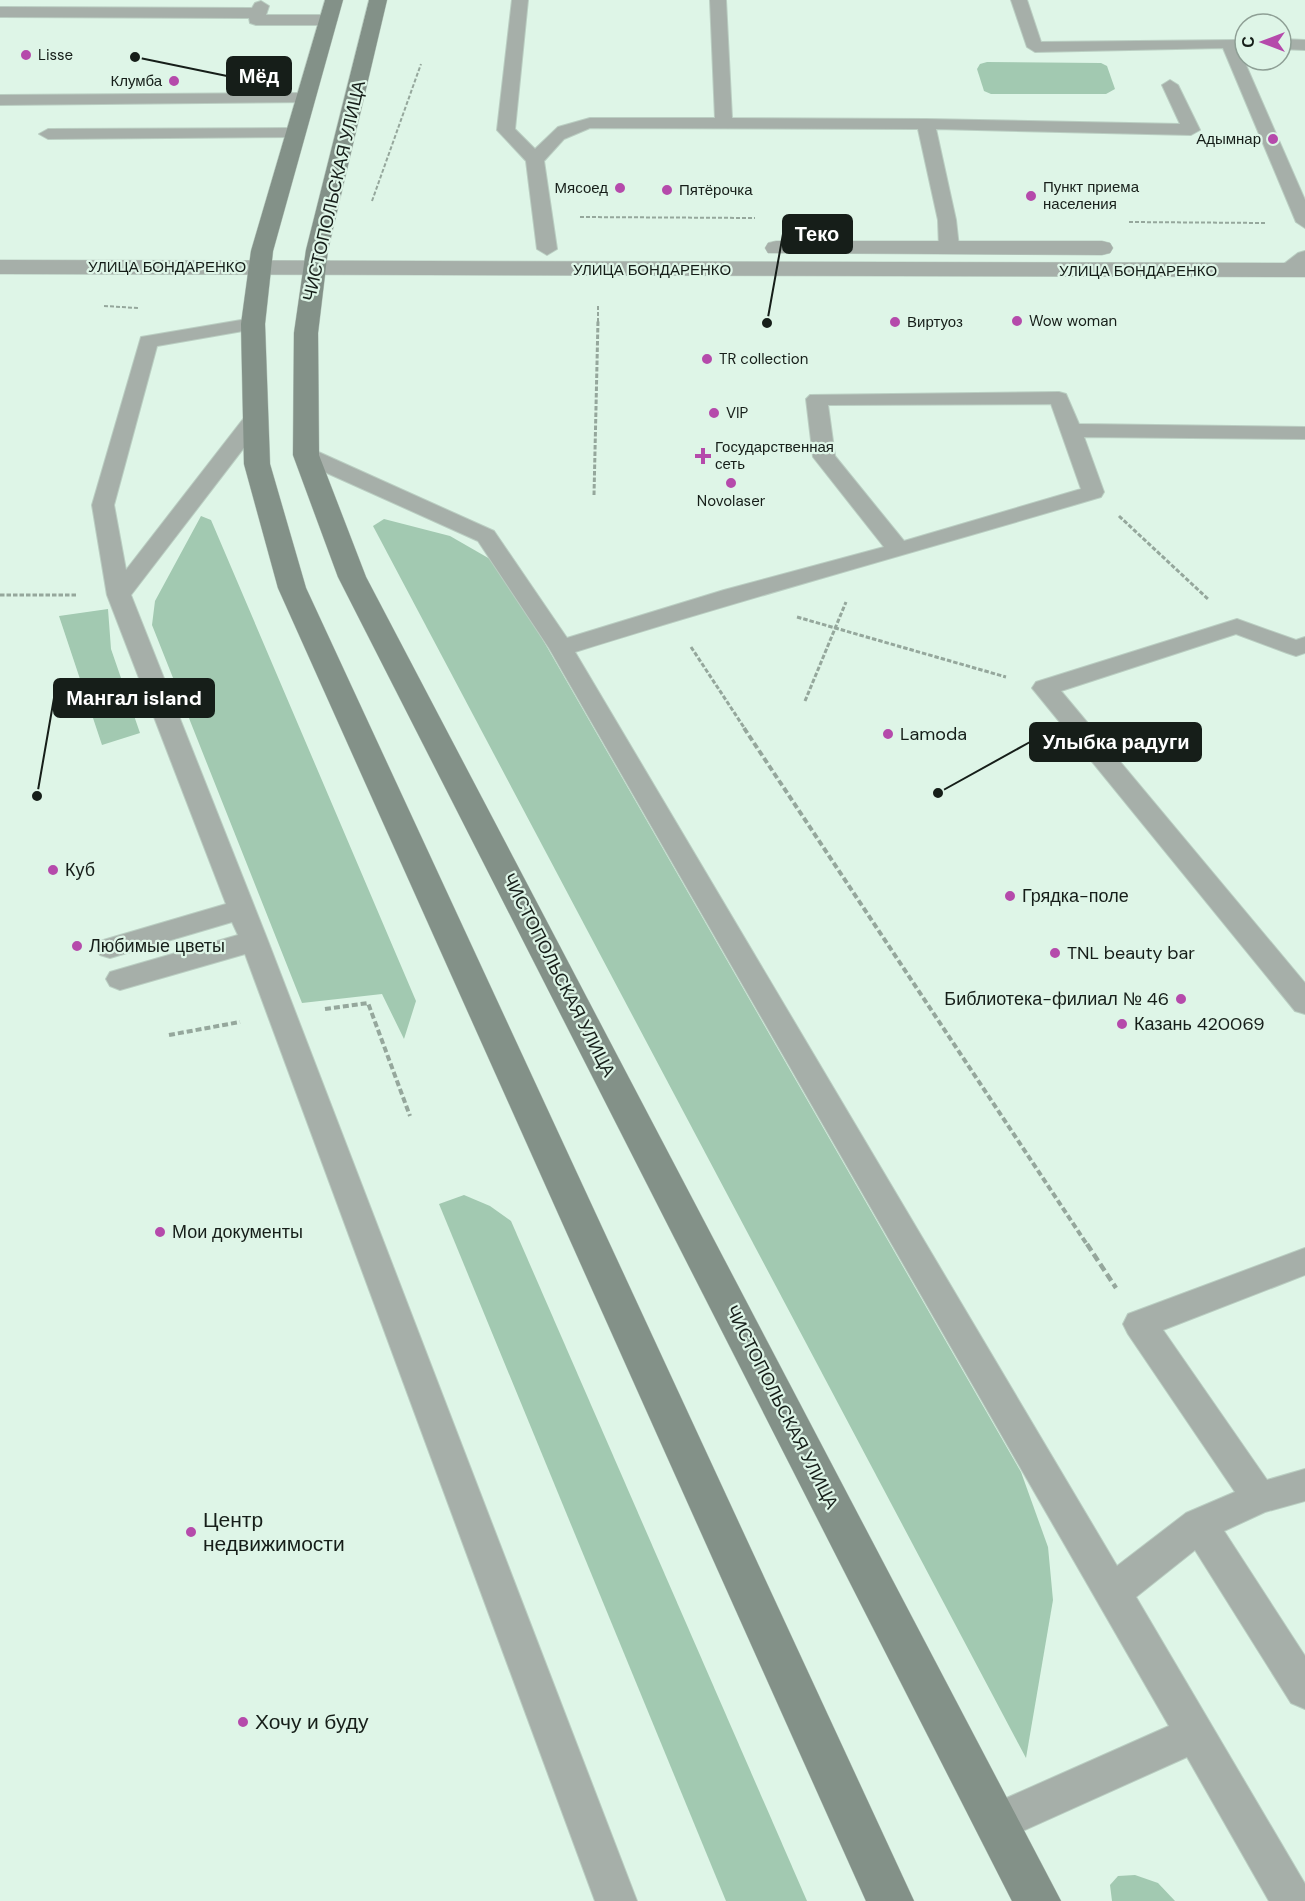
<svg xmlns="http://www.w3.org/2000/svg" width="1305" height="1901" viewBox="0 0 1305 1901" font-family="'DM Sans',sans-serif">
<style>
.green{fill:#a2c9b1}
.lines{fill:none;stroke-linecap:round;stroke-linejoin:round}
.service-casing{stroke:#bacec2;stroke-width:2}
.tertiary-casing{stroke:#bacec2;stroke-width:1}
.secondary-casing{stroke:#bacec2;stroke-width:1}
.path-far3{stroke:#95a79c;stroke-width:2;stroke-dasharray:4 2;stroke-linecap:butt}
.path-far2{stroke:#95a79c;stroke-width:3;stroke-dasharray:4.5 2;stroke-linecap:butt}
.path-far1{stroke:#95a79c;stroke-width:4;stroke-dasharray:6 3;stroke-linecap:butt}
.path{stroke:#95a79c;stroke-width:4.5;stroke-dasharray:8 4;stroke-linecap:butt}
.service{fill:#a6afa9;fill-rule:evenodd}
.tertiary{fill:#a6afa9;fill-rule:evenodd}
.secondary{fill:#839188;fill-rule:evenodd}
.poi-dot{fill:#b54aab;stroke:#def5e7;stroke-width:2}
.labels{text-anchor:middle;stroke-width:4.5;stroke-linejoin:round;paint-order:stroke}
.far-poi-label{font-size:15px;fill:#161e19;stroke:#def5e7;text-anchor:start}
.far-street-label{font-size:15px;fill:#161e19;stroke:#def5e7}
.street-label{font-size:18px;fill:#161e19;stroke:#def5e7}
.poi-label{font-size:18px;fill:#161e19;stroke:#def5e7;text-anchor:start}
.near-poi-label{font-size:21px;fill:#161e19;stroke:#def5e7;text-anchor:start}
.leader{fill:none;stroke:#161e19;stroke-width:2}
.callout-dot{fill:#161e19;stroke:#def5e7;stroke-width:2}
.callout{fill:#161e19;stroke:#161e19;stroke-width:2}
.callout-label{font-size:20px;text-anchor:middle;font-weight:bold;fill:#fff}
</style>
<rect width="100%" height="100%" fill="#def5e7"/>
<g class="green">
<path d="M 987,62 L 1101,63 L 1107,66 L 1115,89 L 1106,94 L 991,94 L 984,91 L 977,69 L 980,64 Z"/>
<path d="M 201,516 L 211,520 L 416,1001 L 404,1039 L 382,994 L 302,1003 L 152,625 L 155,601 Z"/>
<path d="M 384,519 L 450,536 L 490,559 L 516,593 L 1021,1472 L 1048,1547 L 1053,1600 L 1026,1758 L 373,526 Z"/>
<path d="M 108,609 L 111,649 L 140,733 L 102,745 L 59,616 Z"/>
<path d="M 464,1195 L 490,1206 L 511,1221 L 807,1901 L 726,1901 L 439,1204 Z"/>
<path d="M 1135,1875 L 1158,1883 L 1175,1901 L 1112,1901 L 1110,1885 L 1118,1876 Z"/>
</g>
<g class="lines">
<g class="service-casing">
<g id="service">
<path d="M 512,0 L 528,0 L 515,129 L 535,149 L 558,127 L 590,118 L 715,118 L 710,0 L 726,0 L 732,118 L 926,119 L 1180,124 L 1162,85 L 1170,80 L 1178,85 L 1200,130 L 1191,135 L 936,129 L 956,220 L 959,247 L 949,253 L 939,247 L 938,220 L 918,129 L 590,128 L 564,139 L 544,161 L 557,249 L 547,255 L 537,249 L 526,161 L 497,130 Z"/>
<path d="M 1011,0 L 1027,0 L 1041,42 L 1235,40 L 1305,200 L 1305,228 L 1296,222 L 1223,48 L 1035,52 L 1027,47 Z"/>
<path d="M 261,1 L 269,6 L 266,15 L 329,15 L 337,20 L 329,25 L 256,25 L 250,23 L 249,18 L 0,17 L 0,7 L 252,8 L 255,3 Z"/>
<path d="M 1281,39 L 1305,40 L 1305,50 L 1281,49 Z"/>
<path d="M 305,93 L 311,94 L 314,98 L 311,102 L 0,105 L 0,95 Z"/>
<path d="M 295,128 L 301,129 L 304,133 L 301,137 L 48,139 L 39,134 L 48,129 Z"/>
<path d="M 1305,251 L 1305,266 L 1293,274 L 1279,274 L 1276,270 L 1298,253 Z"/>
<path d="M 253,318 L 260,320 L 263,324 L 260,328 L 157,346 L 114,505 L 126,570 L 247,414 L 263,414 L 266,419 L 131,595 L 268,941 L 637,1901 L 595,1901 L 245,954 L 120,990 L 110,986 L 106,979 L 110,972 L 238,935 L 232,922 L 110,958 L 100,955 L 96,948 L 100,941 L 226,904 L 107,595 L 92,505 L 141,337 Z"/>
<path d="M 1059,392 L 1066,394 L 1079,424 L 1305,427 L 1305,439 L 1084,437 L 1104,492 L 1101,497 C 926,549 750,597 575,652 L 1117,1566 L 1186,1513 L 1235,1492 L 1128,1334 L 1123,1324 L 1128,1314 L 1305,1248 L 1305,1275 L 1163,1330 L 1267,1480 L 1305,1469 L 1305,1501 L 1265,1512 L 1224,1531 L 1305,1656 L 1305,1709 L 1291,1703 L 1195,1550 L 1136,1597 L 1305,1884 L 1305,1901 L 1269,1901 L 1187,1757 L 998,1842 L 984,1836 L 978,1822 L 984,1808 L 1169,1726 L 549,648 L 478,541 L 298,460 L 295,455 L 298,450 L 314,450 L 494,531 L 567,638 L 724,590 L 884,547 L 813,457 L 806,399 L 810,395 ZM 1051,404 L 1081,489 L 904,541 L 835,456 L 828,405 Z"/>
<path d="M 1237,619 L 1296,640 L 1305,637 L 1305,653 L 1296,656 L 1287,653 L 1236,634 L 1061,691 L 1305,983 L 1305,1014 L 1295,1011 L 1032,688 L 1036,682 Z"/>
</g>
</g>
<g class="tertiary-casing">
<g id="tertiary">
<path d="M 776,241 L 1102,241 L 1110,243 L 1113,248 L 1110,253 L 1102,255 L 768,253 L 765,248 L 768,243 Z"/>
<path d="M 0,260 L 1305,263 L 1305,277 L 0,274 Z"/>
</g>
</g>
<g class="secondary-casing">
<g id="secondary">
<path d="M 325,0 L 343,0 L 273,251 L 265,324 L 270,464 L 306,588 L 914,1901 L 866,1901 L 278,588 L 244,464 L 241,324 L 251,251 Z"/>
<path d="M 369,0 L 387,0 L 328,250 L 318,333 L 319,455 L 366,577 L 1061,1901 L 1012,1901 L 338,577 L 293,455 L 294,333 L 306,250 Z"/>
</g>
</g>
<g class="path-far3">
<path d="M 372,201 L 421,64"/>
<path d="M 580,217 L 755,218"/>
<path d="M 1129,222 L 1265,223"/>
<path d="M 104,306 L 138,308"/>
<path d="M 598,322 L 598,304"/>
</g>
<g class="path-far2">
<path d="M 594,495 L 598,320"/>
<path d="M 1119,516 L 1208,599"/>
<path d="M 0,595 L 77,595"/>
<path d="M 797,617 L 1006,677"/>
<path d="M 691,647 L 745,729"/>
<path d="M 805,701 L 846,602"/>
</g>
<g class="path-far1">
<path d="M 744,728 L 1088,1246"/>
<path d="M 325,1009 L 368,1003 L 410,1116"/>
<path d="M 169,1035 L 240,1022"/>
</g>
<path class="path" d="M 1087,1244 L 1116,1288"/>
<use href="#service" class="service"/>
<use href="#tertiary" class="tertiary"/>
<use href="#secondary" class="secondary"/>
</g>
<g class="poi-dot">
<circle cx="26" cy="55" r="6"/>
<circle cx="174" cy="81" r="6"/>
<circle cx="1273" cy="139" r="6"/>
<circle cx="620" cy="188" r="6"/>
<circle cx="667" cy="190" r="6"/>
<circle cx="1031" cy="196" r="6"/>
<circle cx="1017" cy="321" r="6"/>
<circle cx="895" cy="322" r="6"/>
<circle cx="707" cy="359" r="6"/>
<circle cx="714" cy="413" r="6"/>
<path d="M700 447h6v6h6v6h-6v6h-6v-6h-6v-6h6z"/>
<circle cx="731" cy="483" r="6"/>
<circle cx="888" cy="734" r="6"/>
<circle cx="53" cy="870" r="6"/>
<circle cx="1010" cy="896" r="6"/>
<circle cx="77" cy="946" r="6"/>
<circle cx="1055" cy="953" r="6"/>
<circle cx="1181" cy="999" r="6"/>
<circle cx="1122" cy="1024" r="6"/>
<circle cx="160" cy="1232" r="6"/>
<circle cx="191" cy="1532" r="6"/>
<circle cx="243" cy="1722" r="6"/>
</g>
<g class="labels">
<g class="far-poi-label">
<text x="38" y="60">Lisse</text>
<text x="162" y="86" text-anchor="end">Клумба</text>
<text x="1261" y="144" text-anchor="end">Адымнар</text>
<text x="1043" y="192">Пункт приема<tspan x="1043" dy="17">населения</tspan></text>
<text x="608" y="193" text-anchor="end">Мясоед</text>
<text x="679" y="195">Пятёрочка</text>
<text x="1029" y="326">Wow woman</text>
<text x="907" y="327">Виртуоз</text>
<text x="719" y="364">TR collection</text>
<text x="726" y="418">VIP</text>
<text x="715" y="452">Государственная<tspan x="715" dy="17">сеть</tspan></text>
<text x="731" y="506" text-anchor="middle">Novolaser</text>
</g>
<g class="far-street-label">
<text x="167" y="272">УЛИЦА БОНДАРЕНКО</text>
<text x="652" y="275">УЛИЦА БОНДАРЕНКО</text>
<text x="1138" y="276">УЛИЦА БОНДАРЕНКО</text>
</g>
<g class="street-label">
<text transform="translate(334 191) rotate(-77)" y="6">ЧИСТОПОЛЬСКАЯ УЛИЦА</text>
<text transform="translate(559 975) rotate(63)" y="6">ЧИСТОПОЛЬСКАЯ УЛИЦА</text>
<text transform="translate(782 1407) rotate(63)" y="6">ЧИСТОПОЛЬСКАЯ УЛИЦА</text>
</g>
<g class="poi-label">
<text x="900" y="740">Lamoda</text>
<text x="65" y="876">Куб</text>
<text x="1022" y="902">Грядка-поле</text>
<text x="89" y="952">Любимые цветы</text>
<text x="1067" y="959">TNL beauty bar</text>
<text x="1169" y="1005" text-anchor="end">Библиотека-филиал № 46</text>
<text x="1134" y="1030">Казань 420069</text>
<text x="172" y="1238">Мои документы</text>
</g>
<g class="near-poi-label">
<text x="203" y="1527">Центр<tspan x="203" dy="24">недвижимости</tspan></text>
<text x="255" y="1729">Хочу и буду</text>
</g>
</g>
<path class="leader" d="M135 57L227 76M767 323L783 234M37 796L54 698M938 793L1030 742"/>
<g class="callout-dot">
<circle cx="135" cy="57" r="6"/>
<circle cx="767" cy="323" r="6"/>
<circle cx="37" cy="796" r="6"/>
<circle cx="938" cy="793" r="6"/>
</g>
<g class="callout">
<rect x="227" y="57" width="64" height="38" rx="6"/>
<rect x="783" y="215" width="69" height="38" rx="6"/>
<rect x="54" y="679" width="160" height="38" rx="6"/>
<rect x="1030" y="723" width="171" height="38" rx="6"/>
</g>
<g class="callout-label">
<text x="259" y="83">Мёд</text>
<text x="817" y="241">Теко</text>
<text x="134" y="705">Мангал island</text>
<text x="1116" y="749">Улыбка радуги</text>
</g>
<g transform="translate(1263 42) rotate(270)"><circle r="28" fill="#def5e7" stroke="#8e9f95" stroke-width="1.5"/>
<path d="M0-4.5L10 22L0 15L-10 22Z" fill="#b54aab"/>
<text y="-9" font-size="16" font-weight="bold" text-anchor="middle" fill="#161e19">С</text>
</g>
</svg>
